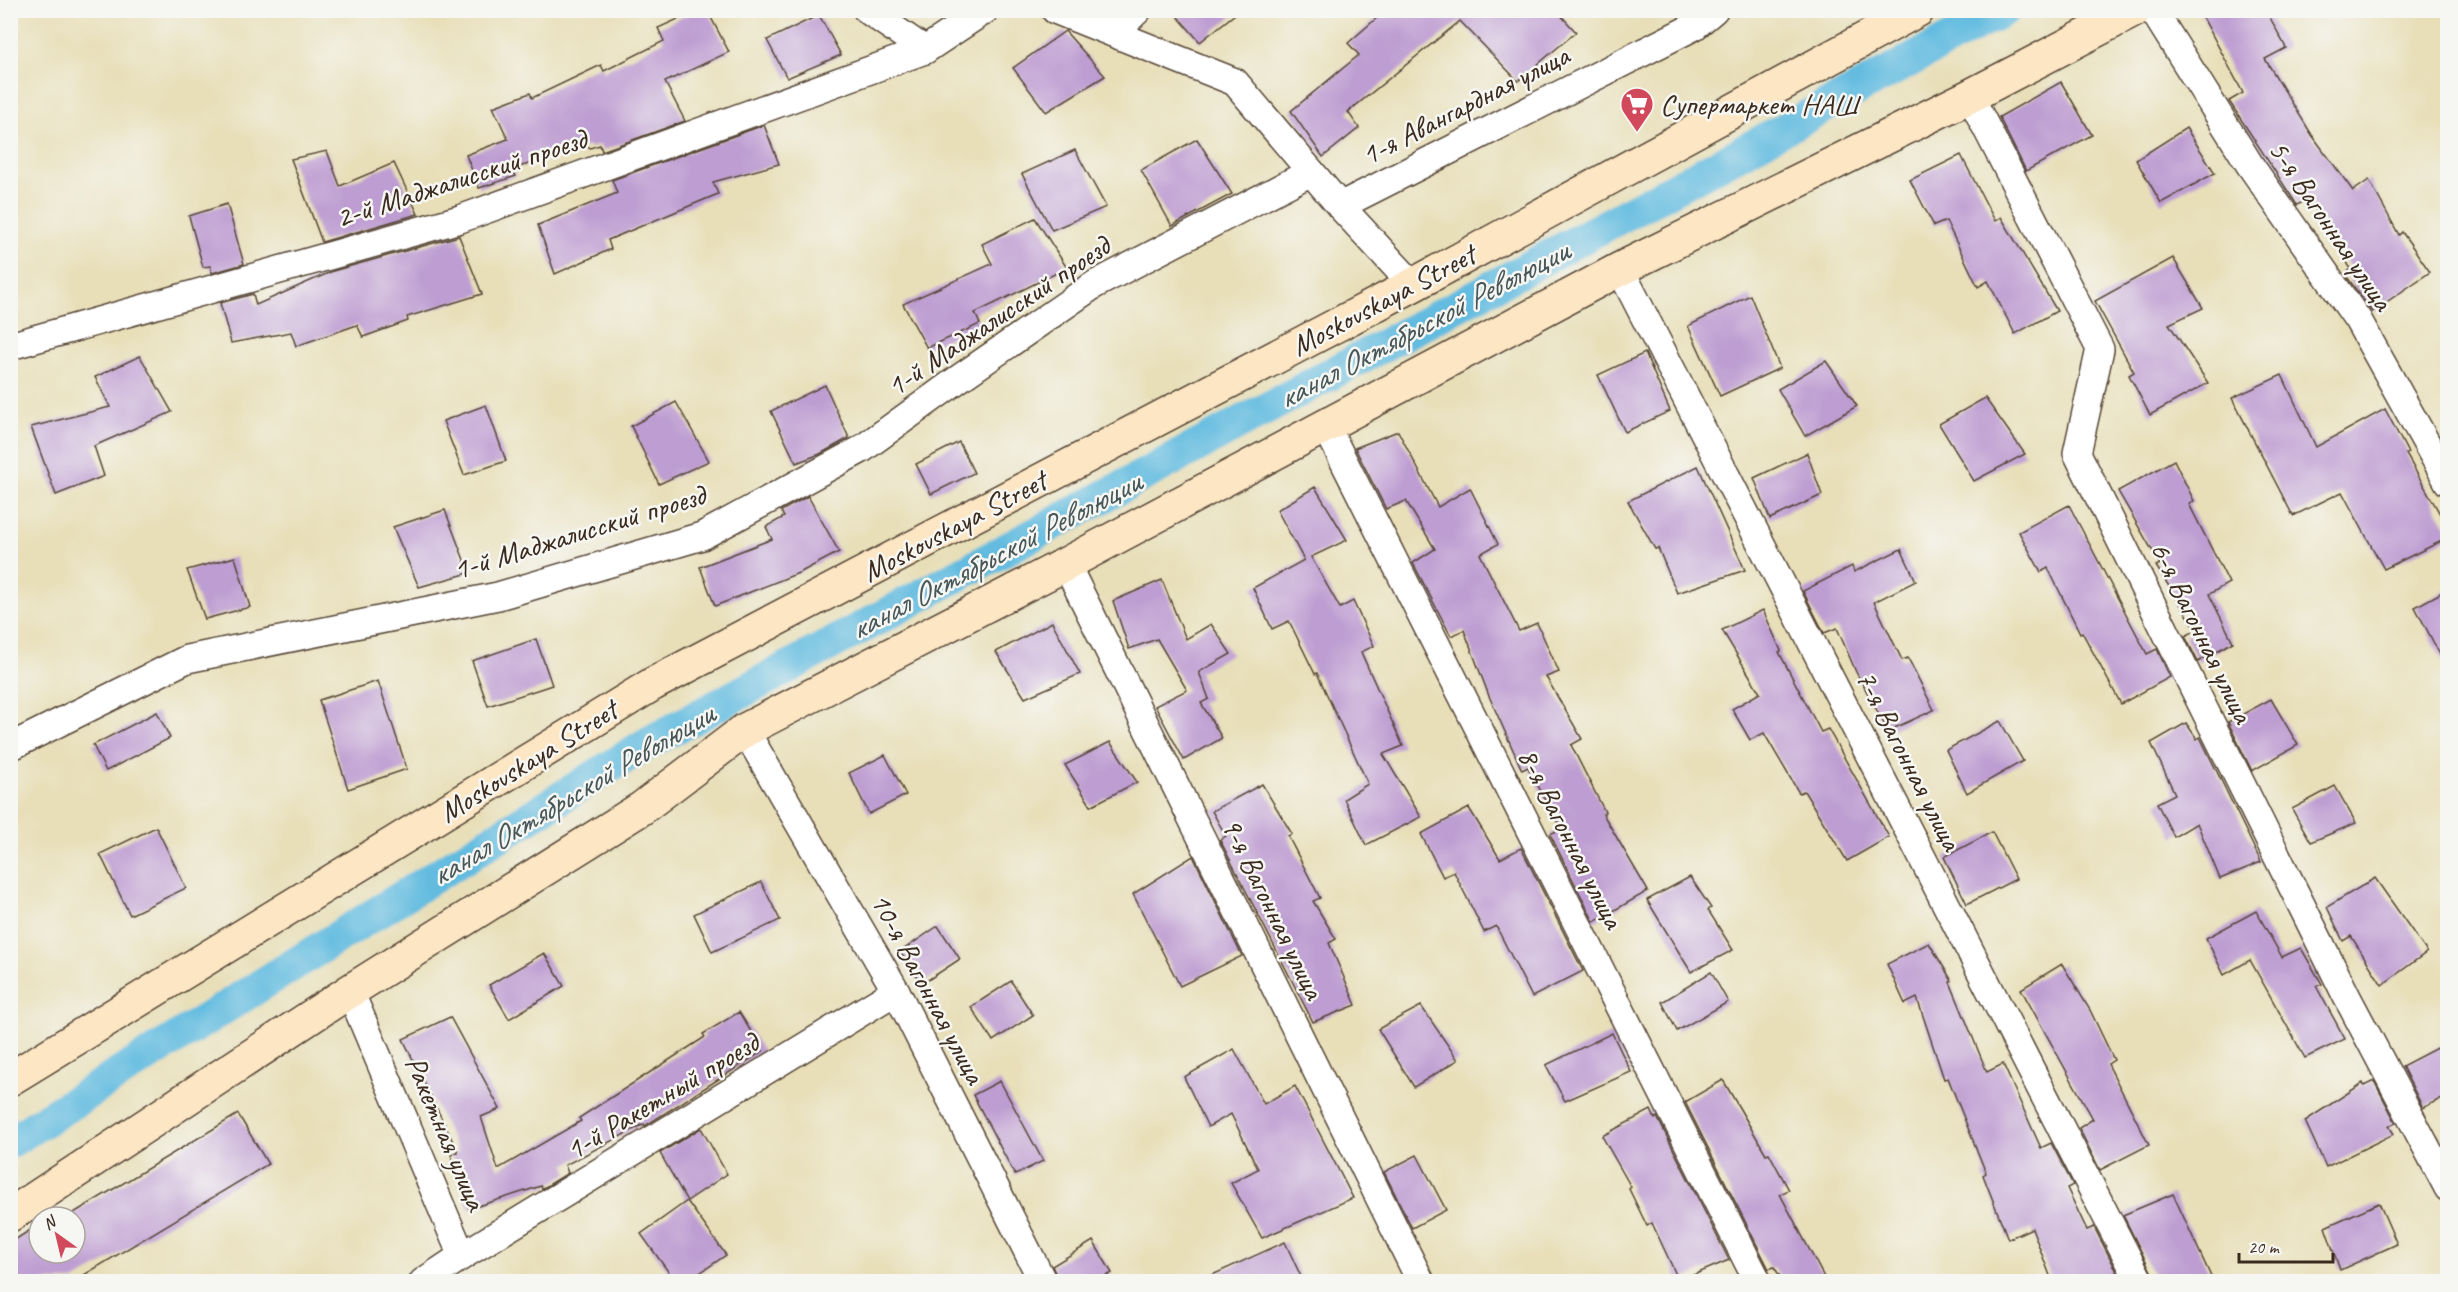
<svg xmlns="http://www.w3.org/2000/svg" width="2458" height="1292" viewBox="0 0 2458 1292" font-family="Caveat,sans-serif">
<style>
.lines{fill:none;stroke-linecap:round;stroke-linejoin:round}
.canal{stroke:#63bce0;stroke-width:33}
.building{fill:#be9dd2}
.minor-casing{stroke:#554535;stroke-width:30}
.secondary-casing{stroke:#554535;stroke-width:36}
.minor{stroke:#fff;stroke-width:27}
.secondary{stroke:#fce6c4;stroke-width:33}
.labels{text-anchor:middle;stroke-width:5;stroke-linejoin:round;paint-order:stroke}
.poi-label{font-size:30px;fill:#3b2a1e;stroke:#f6f6f2;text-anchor:start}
.street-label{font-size:30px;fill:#3b2a1e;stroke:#f6f6f2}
.water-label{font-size:32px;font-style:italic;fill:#475658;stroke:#f6f6f2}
</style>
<rect width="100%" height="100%" fill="#f6f6f2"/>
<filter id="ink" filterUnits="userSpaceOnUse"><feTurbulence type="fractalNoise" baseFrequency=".0167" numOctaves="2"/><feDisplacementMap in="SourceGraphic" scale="12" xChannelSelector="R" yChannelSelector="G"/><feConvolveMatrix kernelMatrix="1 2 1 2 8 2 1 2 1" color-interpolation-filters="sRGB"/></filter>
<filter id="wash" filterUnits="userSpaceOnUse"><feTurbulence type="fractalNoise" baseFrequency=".008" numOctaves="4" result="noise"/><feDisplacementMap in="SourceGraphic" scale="24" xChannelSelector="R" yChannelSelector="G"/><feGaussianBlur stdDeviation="1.35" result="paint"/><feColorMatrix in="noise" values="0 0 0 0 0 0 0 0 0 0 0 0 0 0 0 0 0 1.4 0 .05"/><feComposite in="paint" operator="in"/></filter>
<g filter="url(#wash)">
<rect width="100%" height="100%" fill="#e8dfb9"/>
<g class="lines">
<path class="canal" d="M 10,1142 L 648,743 L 2004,10"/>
</g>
<g id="blocks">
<g class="building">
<path d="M 698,10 L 707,10 L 729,52 L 665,82 L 685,121 L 602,151 L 600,145 L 590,148 L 588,146 L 512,169 L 516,176 L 479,188 L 466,155 L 508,139 L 493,107 L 530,93 L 532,98 L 601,65 L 604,71 L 664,41 L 658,28 Z"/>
<path d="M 1172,10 L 1240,10 L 1200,42 Z"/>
<path d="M 1386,10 L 1556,10 L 1576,32 L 1518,81 L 1460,21 L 1348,112 L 1359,128 L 1323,157 L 1291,111 L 1359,55 L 1348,43 Z"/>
<path d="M 2199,10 L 2266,10 L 2286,48 L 2265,59 L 2312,135 L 2353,191 L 2369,180 L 2399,235 L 2402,232 L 2430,272 L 2372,312 L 2345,274 L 2351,269 L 2309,199 L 2297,205 L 2229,101 L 2243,93 Z"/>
<path d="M 819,15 L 841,55 L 787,78 L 767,40 Z"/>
<path d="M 1065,31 L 1105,76 L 1046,112 L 1013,68 Z"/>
<path d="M 2061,82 L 2092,135 L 2026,171 L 1999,117 Z"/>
<path d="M 764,125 L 779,164 L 713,182 L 718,194 L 608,240 L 611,249 L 555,274 L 538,225 L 617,193 L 612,180 Z"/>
<path d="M 2186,128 L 2215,173 L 2161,203 L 2136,160 Z"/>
<path d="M 1197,139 L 1232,194 L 1172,226 L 1141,170 Z"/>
<path d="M 1075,150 L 1106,207 L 1052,230 L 1022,174 Z"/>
<path d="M 327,151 L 340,186 L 394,163 L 418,214 L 322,242 L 291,159 Z"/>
<path d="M 1961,155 L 1995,221 L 2001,217 L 2057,311 L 2015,334 L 1988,281 L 1978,287 L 1946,221 L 1934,226 L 1910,180 Z"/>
<path d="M 227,204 L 244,264 L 212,273 L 210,266 L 203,267 L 189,216 Z"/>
<path d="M 1035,218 L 1067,268 L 975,313 L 980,324 L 927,348 L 903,304 L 992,264 L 982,244 Z"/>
<path d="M 459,236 L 482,294 L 407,317 L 408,321 L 363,337 L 357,325 L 296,346 L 291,332 L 231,343 L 220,303 L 253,294 L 256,305 L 333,271 Z"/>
<path d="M 2173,258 L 2203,308 L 2169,324 L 2208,383 L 2150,415 L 2129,375 L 2134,372 L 2095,301 Z"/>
<path d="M 1750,295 L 1780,368 L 1720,396 L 1688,326 Z"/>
<path d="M 1645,353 L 1670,411 L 1625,432 L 1598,375 Z"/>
<path d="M 140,356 L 172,412 L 94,446 L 104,476 L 56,495 L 31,427 L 110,407 L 95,377 Z"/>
<path d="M 1826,361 L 1857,406 L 1805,436 L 1778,389 Z"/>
<path d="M 2282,375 L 2316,447 L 2385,409 L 2408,453 L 2406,454 L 2448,528 L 2448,538 L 2384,569 L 2342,492 L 2293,516 L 2232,398 Z"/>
<path d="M 825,385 L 849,438 L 820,454 L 796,463 L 771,411 Z"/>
<path d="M 1985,398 L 2025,454 L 1974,481 L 1939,424 Z"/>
<path d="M 676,402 L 709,461 L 659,484 L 631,426 Z"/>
<path d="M 486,405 L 506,461 L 464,475 L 443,421 Z"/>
<path d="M 1398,431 L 1438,507 L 1470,488 L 1498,544 L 1480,554 L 1519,631 L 1537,623 L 1559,672 L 1546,677 L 1582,739 L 1571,745 L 1605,812 L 1603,814 L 1648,891 L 1594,922 L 1550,834 L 1561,829 L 1528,767 L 1522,770 L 1489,696 L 1464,630 L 1451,636 L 1413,563 L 1435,549 L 1406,501 L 1386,509 L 1355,448 Z"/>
<path d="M 959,442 L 974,473 L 931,494 L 916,464 Z"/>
<path d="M 1807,453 L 1822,495 L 1770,519 L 1754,478 Z"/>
<path d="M 2174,460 L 2194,501 L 2189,504 L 2229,583 L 2209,594 L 2233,642 L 2198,662 L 2185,636 L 2197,630 L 2156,566 L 2160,564 L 2118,491 Z"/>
<path d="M 1698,466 L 1745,570 L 1677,593 L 1658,548 L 1655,549 L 1628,501 Z"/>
<path d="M 1315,487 L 1347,540 L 1311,557 L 1340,608 L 1353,601 L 1374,646 L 1361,652 L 1403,746 L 1383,754 L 1421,817 L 1366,845 L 1344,799 L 1368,784 L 1317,673 L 1315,674 L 1289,621 L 1272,629 L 1253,588 L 1304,560 L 1277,510 Z"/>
<path d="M 808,496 L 839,552 L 801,572 L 715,606 L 700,567 L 772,539 L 766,527 L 784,517 L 781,511 Z"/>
<path d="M 2069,505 L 2147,654 L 2157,649 L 2170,677 L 2121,704 L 2082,632 L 2080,633 L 2048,568 L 2041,572 L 2019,532 Z"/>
<path d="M 445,510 L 469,573 L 419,587 L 393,527 Z"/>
<path d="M 1901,549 L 1916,581 L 1874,602 L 1902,660 L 1908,658 L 1934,710 L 1888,731 L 1856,672 L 1837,628 L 1824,633 L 1803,591 L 1852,566 L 1854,572 Z"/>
<path d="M 235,557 L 250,607 L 205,619 L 187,570 Z"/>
<path d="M 1162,580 L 1186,639 L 1211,624 L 1231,654 L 1199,672 L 1209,699 L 1201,703 L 1222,738 L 1184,760 L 1155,706 L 1187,690 L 1157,639 L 1129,649 L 1113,601 Z"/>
<path d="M 2448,589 L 2448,670 L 2415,607 Z"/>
<path d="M 1763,610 L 1781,651 L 1779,652 L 1821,732 L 1828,729 L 1889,837 L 1847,861 L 1804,791 L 1799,793 L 1764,733 L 1750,740 L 1732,709 L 1760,693 L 1722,630 Z"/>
<path d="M 1052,622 L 1080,674 L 1025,698 L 996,652 Z"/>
<path d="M 536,639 L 552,685 L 488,706 L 472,661 Z"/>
<path d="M 378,681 L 407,769 L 348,789 L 319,700 Z"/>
<path d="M 2271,699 L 2298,745 L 2252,771 L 2228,722 Z"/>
<path d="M 157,712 L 170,738 L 106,771 L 93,745 Z"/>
<path d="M 2000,721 L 2023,761 L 1967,793 L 1946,750 Z"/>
<path d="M 2186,723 L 2197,739 L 2200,737 L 2261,862 L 2220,879 L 2197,823 L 2174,837 L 2157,803 L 2175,794 L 2151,743 Z"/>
<path d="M 1110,742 L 1137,782 L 1091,806 L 1065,765 Z"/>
<path d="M 885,755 L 906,795 L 869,814 L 849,773 Z"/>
<path d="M 1262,784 L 1292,834 L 1288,836 L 1320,898 L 1313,901 L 1336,939 L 1329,943 L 1356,1005 L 1313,1022 L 1220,840 L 1226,836 L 1212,811 Z"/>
<path d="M 2335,786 L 2356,823 L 2311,842 L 2292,809 Z"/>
<path d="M 1469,808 L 1500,859 L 1521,848 L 1583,971 L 1532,997 L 1496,926 L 1484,932 L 1454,872 L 1443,877 L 1421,834 Z"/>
<path d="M 156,827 L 186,888 L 130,915 L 100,854 Z"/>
<path d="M 1992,832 L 2016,879 L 1967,904 L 1944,857 Z"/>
<path d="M 1193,856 L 1242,956 L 1180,986 L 1133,894 Z"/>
<path d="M 1690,877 L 1711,908 L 1708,910 L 1733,950 L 1691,972 L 1647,900 Z"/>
<path d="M 2375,878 L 2427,952 L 2382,985 L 2351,936 L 2343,941 L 2327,907 Z"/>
<path d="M 761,882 L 780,920 L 712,952 L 694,914 Z"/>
<path d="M 2256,911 L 2282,957 L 2301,948 L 2322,984 L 2316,986 L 2345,1039 L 2305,1058 L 2250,960 L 2224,975 L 2206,938 Z"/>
<path d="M 938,926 L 960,959 L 922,984 L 900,952 Z"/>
<path d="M 1929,943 L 1952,981 L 1950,982 L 1987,1072 L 2003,1064 L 2041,1148 L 2051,1143 L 2073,1185 L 2067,1188 L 2087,1230 L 2094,1227 L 2122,1281 L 2052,1281 L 2032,1228 L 2008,1239 L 1983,1175 L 1986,1173 L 1948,1078 L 1944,1079 L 1917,998 L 1905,1004 L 1887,964 Z"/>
<path d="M 544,953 L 564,986 L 509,1019 L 489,985 Z"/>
<path d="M 2062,964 L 2090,1010 L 2114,1060 L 2108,1064 L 2149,1145 L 2100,1170 L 2079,1128 L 2093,1119 L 2021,989 Z"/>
<path d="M 1711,972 L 1728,1002 L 1677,1031 L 1662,1002 Z"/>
<path d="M 1011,981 L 1033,1015 L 993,1041 L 971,1007 Z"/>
<path d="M 1421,1006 L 1458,1060 L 1414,1087 L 1378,1029 Z"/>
<path d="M 739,1012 L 763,1051 L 645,1126 L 644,1124 L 565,1165 L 568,1173 L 542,1189 L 541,1186 L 469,1209 L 451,1155 L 458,1152 L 403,1039 L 450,1017 L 500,1109 L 481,1117 L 498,1169 L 581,1121 L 579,1118 L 705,1037 L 703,1034 Z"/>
<path d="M 1612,1033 L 1631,1072 L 1565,1101 L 1546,1065 Z"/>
<path d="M 2448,1042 L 2448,1095 L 2423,1108 L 2402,1066 Z"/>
<path d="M 1234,1049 L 1264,1104 L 1295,1086 L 1353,1198 L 1262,1238 L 1231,1183 L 1258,1169 L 1231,1114 L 1208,1127 L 1184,1077 Z"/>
<path d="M 1723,1080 L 1766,1154 L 1769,1153 L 1789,1190 L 1780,1194 L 1826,1281 L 1783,1281 L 1774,1267 L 1769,1269 L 1685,1102 Z"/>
<path d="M 1000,1081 L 1043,1161 L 1015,1175 L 973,1095 Z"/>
<path d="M 2374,1081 L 2396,1123 L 2389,1126 L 2394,1134 L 2326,1167 L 2305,1121 L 2363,1083 L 2364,1086 Z"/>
<path d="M 1651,1110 L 1655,1119 L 1657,1117 L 1729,1260 L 1679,1281 L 1652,1223 L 1647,1226 L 1629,1189 L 1631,1187 L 1602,1136 Z"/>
<path d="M 238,1114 L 268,1164 L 74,1281 L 10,1281 L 10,1243 L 30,1230 L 34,1237 L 39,1234 L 39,1253 L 75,1253 L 75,1217 L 67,1217 Z"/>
<path d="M 701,1128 L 727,1174 L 687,1201 L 660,1153 Z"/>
<path d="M 1417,1155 L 1446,1210 L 1412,1228 L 1384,1172 Z"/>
<path d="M 2173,1194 L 2213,1281 L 2156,1281 L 2123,1215 Z"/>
<path d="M 687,1201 L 726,1255 L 688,1281 L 675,1281 L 641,1234 Z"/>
<path d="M 2379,1203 L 2397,1244 L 2340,1270 L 2325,1227 Z"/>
<path d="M 1093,1241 L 1112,1273 L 1098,1281 L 1059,1281 L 1052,1266 Z"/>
<path d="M 1285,1242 L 1303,1281 L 1199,1281 Z"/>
</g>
</g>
</g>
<g filter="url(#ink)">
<use href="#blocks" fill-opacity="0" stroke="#554535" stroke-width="1.5"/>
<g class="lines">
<g class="minor-casing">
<g id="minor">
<path d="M 867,10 L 925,50"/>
<path d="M 1055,10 L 1235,82 L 1340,206 L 1413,285"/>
<path d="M 2153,10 L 2250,165 L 2358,320 L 2448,482"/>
<path d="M 1114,33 L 1138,10"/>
<path d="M 1970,96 L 2100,349 L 2077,453 L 2347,997 L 2448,1188"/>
<path d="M 1340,206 L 1695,26 L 1714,10"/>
<path d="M 1620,269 L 2140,1282"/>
<path d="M 10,346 L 460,219 L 925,50 L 985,10"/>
<path d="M 1325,424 L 1758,1282"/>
<path d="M 1066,564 L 1421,1282"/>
<path d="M 745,730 L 896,991 L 1043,1282"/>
<path d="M 10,747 L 187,659 L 498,596 L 702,536 L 862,449 L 957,380 L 1094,285 L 1311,172"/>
<path d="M 350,991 L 462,1256 L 423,1282"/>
<path d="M 462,1256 L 896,991"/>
</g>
</g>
<g class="secondary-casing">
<g id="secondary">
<path d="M 10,1079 L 653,684 L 1413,285 L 1918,10"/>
<path d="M 10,1215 L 350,991 L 642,808 L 745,730 L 1066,564 L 1620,269 L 1970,96 L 2135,10"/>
</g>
</g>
<use href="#minor" class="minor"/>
<use href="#secondary" class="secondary"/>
</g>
</g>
<defs>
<g id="supermarket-pin" transform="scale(1.725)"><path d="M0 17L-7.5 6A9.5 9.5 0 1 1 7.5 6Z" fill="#d1495b" stroke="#f6f6f2"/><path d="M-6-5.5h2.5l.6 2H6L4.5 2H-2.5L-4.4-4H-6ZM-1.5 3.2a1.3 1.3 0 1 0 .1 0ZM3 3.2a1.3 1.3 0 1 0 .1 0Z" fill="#fff"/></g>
</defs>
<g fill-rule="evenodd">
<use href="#supermarket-pin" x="1637" y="104"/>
</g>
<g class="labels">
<g class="poi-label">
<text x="1660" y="114">Супермаркет НАШ</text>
</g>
<g class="street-label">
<text transform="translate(1465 105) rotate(-27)" y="10">1-я Авангардная улица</text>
<text transform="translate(461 178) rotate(-18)" y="10">2-й Маджалисский проезд</text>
<text transform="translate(2331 225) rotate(56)" y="10">5-я Вагонная улица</text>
<text transform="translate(1383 300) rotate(-28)" y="10">Moskovskaya Street</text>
<text transform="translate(998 316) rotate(-34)" y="10">1-й Маджалисский проезд</text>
<text transform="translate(954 526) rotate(-28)" y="10">Moskovskaya Street</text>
<text transform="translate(579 532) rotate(-17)" y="10">1-й Маджалисский проезд</text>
<text transform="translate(2202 632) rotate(64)" y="10">6-я Вагонная улица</text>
<text transform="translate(1909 760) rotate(63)" y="10">7-я Вагонная улица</text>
<text transform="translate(528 761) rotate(-32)" y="10">Moskovskaya Street</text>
<text transform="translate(1571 838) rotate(63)" y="10">8-я Вагонная улица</text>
<text transform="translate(1273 908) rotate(64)" y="10">9-я Вагонная улица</text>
<text transform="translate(928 988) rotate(62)" y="10">10-я Вагонная улица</text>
<text transform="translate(662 1096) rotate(-31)" y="10">1-й Ракетный проезд</text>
<text transform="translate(446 1133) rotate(67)" y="10">Ракетная улица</text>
</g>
<g class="water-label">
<text transform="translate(1423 324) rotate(-28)" y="11">канал Октябрьской Революции</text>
<text transform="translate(995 555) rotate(-28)" y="11">канал Октябрьской Революции</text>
<text transform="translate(572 794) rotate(-31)" y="11">канал Октябрьской Революции</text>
</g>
</g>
<rect width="2458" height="1292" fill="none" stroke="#f6f6f2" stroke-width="36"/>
<g transform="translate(57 1235) rotate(326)"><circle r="28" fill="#f6f6f2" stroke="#aba49d" stroke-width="1.5"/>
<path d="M0-4.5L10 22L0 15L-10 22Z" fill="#d1495b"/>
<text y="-9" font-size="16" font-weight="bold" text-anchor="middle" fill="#3b2a1e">N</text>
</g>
<path d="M2239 1253v9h94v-9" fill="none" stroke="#3b2a1e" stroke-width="3"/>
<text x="2248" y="1253" font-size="18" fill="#3b2a1e" stroke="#f6f6f2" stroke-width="4.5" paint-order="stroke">20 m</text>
</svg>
